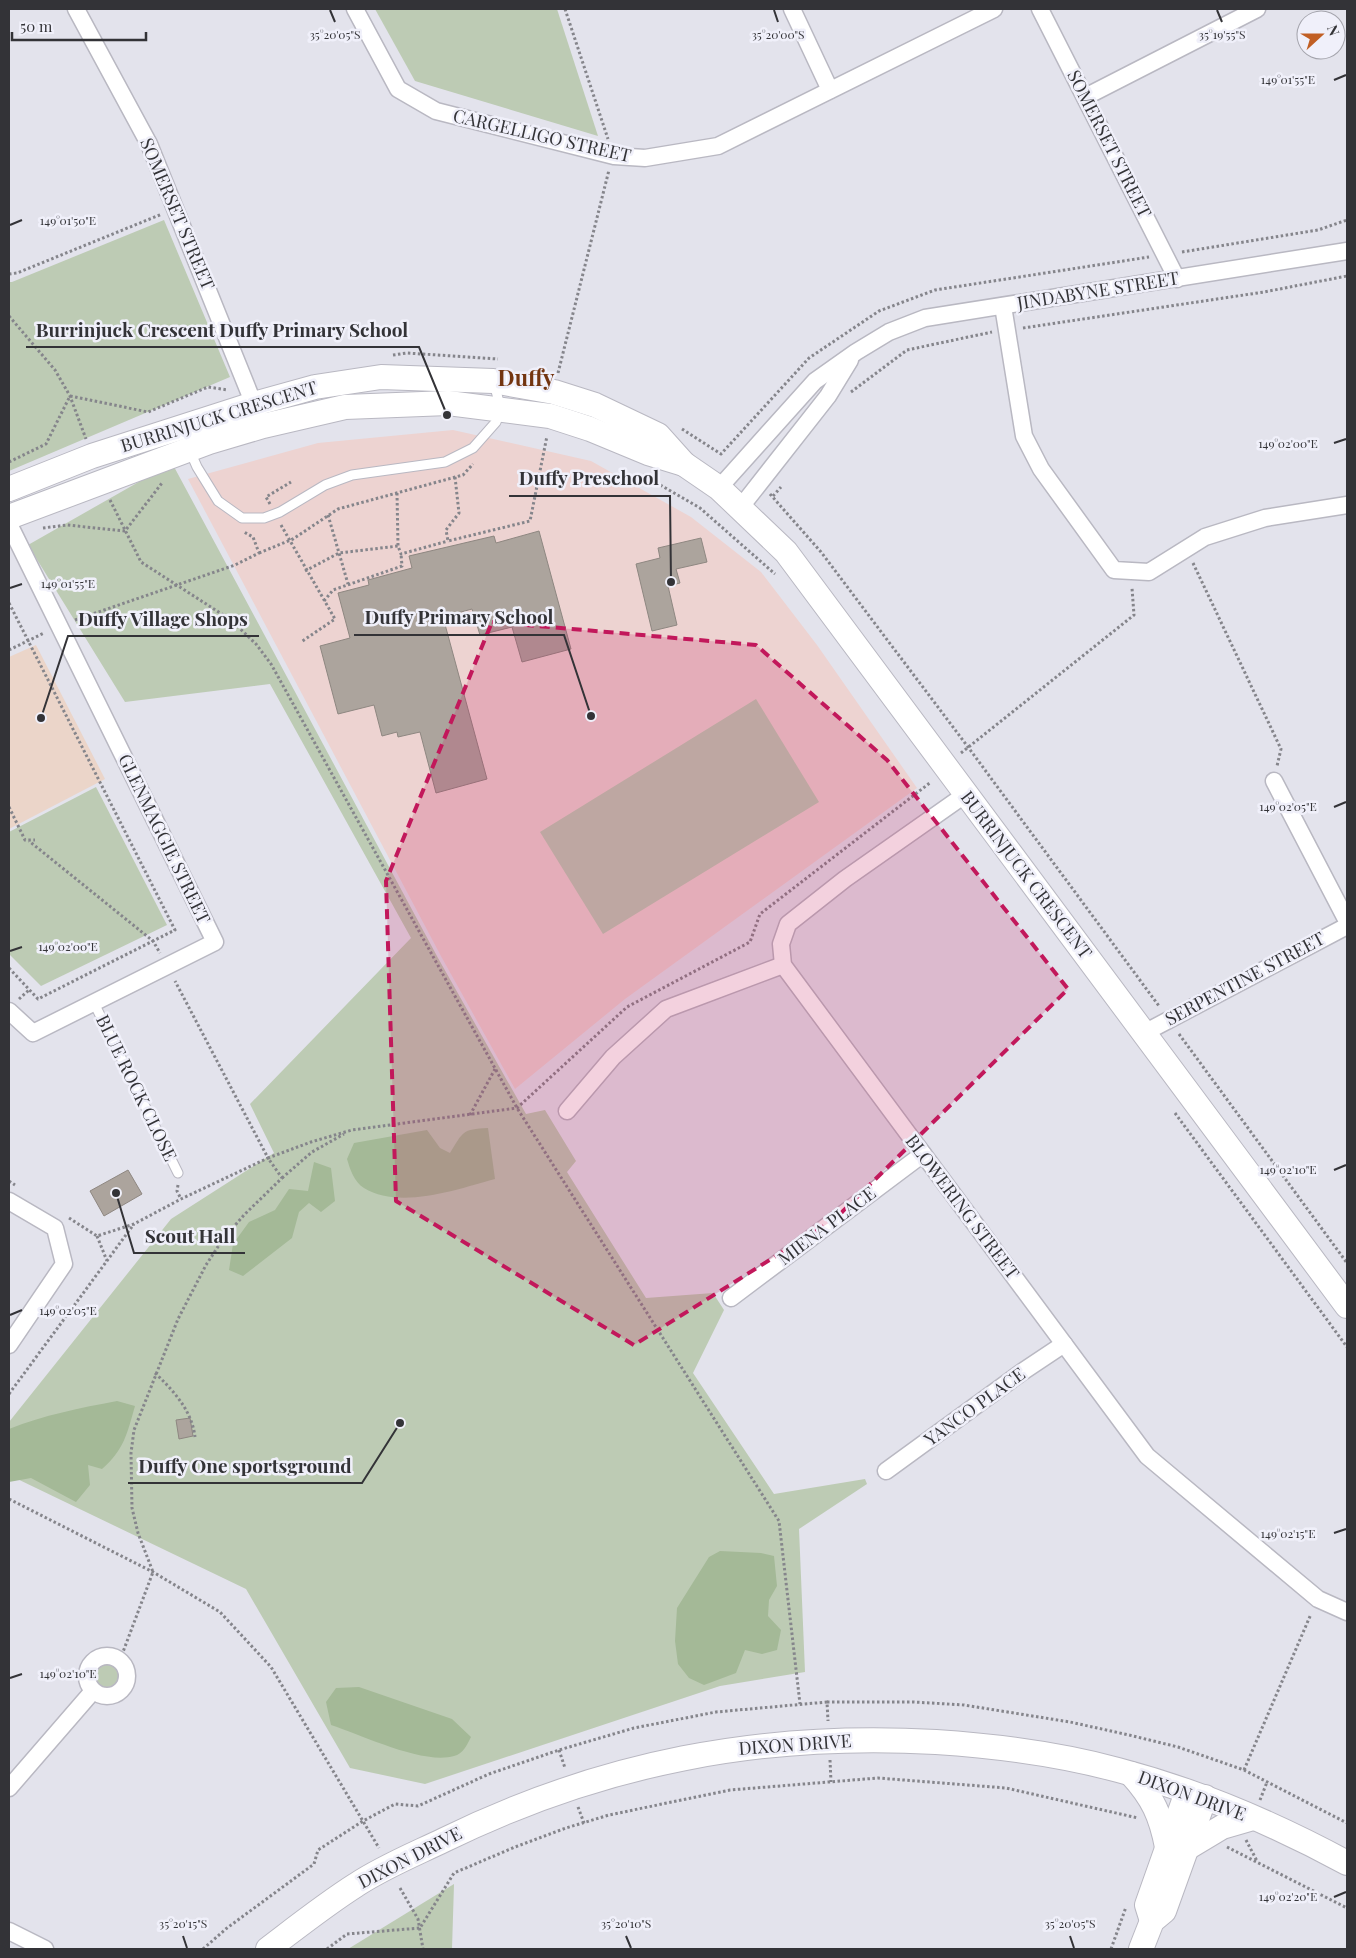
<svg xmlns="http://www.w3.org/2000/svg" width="1356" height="1958" viewBox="0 0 1356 1958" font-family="'Playfair Display',serif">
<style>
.commercial{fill:#ebd5c9}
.education{fill:#edd3d1}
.green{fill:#bdcbb4}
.forest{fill:#a4b997}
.building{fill:#aca49d;stroke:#8e8781}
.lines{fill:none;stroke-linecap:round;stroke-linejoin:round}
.lane-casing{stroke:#b9b8c2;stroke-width:11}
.street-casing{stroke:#b9b8c2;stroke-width:19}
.secondary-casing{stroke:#b9b8c2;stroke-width:26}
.path{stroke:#85858b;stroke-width:3;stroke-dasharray:2.5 2.5;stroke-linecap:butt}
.lane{stroke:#fff;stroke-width:9}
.street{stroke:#fff;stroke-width:16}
.secondary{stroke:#fff;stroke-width:24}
.marked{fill:#c2185b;fill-opacity:0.2;stroke:#c2185b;stroke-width:4;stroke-dasharray:10 6;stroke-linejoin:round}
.ticks{fill:none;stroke:#333337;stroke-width:2}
.labels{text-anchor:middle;stroke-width:5;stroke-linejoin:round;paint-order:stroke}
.street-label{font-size:18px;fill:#333337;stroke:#f0f0fa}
.district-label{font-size:22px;font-weight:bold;fill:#733510;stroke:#f0f0fa}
.ticks-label{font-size:12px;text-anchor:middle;fill:#333337;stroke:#f0f0fa;stroke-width:5;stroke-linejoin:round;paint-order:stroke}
.leader{fill:none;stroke:#333337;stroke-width:2}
.callout-dot{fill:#333337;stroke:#f0f0fa;stroke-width:2}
.callout-label{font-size:19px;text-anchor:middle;font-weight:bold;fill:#333337;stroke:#f0f0fa;stroke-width:5;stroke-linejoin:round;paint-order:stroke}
</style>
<rect width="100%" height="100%" fill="#e3e3ec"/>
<path class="commercial" d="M 36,645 L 105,779 L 9,829 L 9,657 Z"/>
<path class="education" d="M 453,430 L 591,461 L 691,517 L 761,572 L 817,645 L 917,788 L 625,999 L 515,1089 L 442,958 L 188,479 L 318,443 Z"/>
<g class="green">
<path d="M 375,9 L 557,9 L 598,136 L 415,81 Z"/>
<path d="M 164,220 L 230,377 L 9,471 L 9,282 L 12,282 Z"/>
<path d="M 172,463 L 438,958 L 526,1114 L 545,1110 L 576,1161 L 567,1172 L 646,1298 L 713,1293 L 724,1310 L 693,1373 L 774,1494 L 865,1479 L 867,1484 L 799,1529 L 805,1672 L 720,1686 L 425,1784 L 350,1768 L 246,1589 L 9,1475 L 9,1422 L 171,1219 L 274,1153 L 250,1104 L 411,938 L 270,684 L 125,702 L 28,545 Z"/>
<path d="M 756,699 L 819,802 L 603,934 L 540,832 Z"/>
<path d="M 96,787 L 167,925 L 41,986 L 9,954 L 9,832 Z"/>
<path d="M 112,1657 C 139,1672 124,1702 93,1691 C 84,1671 88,1659 112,1657 Z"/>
<path d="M 454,1884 L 452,1949 L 348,1949 Z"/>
</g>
<g class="forest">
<path d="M 488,1128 L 495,1179 C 458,1189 400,1210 364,1188 C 354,1182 350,1169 347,1159 L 354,1143 L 427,1130 L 440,1148 L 450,1153 C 463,1132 462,1129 488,1128 Z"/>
<path d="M 314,1162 L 331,1168 L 335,1201 L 321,1212 L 309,1203 L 299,1212 L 292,1238 L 243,1276 L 229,1270 L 233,1244 L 249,1222 L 275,1210 L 289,1189 L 308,1191 Z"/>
<path d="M 117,1401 L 135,1406 C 127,1434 124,1450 102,1469 L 88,1465 L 90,1485 L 76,1502 L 31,1478 L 9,1482 L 9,1429 C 44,1415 80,1408 117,1401 Z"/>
<path d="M 720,1551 L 761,1553 L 774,1556 L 777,1586 L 769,1600 L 768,1616 L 781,1630 L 777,1650 L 762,1654 L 745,1650 L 736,1673 L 704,1685 L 689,1678 L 678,1664 L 675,1641 L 677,1608 L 709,1557 Z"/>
<path d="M 359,1687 L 452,1719 L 471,1737 C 467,1745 463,1754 454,1756 C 423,1765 362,1735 331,1725 L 326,1702 L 336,1688 Z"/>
</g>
<g class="building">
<path d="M 539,531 L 571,649 L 522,662 L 512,627 L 480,635 L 472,609 L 443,617 L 487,779 L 436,793 L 420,732 L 398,737 L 397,732 L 382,736 L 374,705 L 338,714 L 320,646 L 350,638 L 338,593 L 369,585 L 368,580 L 412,568 L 409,556 L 494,536 L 496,543 Z"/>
<path d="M 701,538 L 707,562 L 676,569 L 680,583 L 668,586 L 677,625 L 652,631 L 636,564 L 660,558 L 658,548 Z"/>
<path d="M 128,1170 L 142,1194 L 104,1216 L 90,1191 Z"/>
<path d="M 190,1418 L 193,1436 L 179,1439 L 176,1420 Z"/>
</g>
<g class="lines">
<g class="lane-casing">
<g id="lane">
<path d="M 190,451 L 197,467 L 218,501 L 242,518 L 264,518 L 280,512 L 325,485 L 352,475 L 445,462 L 473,448 L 496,422 L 501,410 L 494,383"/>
<path d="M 94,1003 L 178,1173"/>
</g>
</g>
<g class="street-casing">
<g id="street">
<path d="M 76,9 L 149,144 L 257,412"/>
<path d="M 355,9 L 398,89 L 436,111 L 614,156 L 645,158 L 718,146 L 994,9"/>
<path d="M 792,9 L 830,90"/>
<path d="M 1040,9 L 1177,279"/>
<path d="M 1085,97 L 1257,9"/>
<path d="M 1003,306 L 1024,436 L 1041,469 L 1114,570 L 1149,572 L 1205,537 L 1265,518 L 1347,505"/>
<path d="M 719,488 L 815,381 L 856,352 L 889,332 L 925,318 L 1347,251"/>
<path d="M 740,508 L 828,396 L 850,360"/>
<path d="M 9,524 L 215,942 L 33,1033 L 9,1011"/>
<path d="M 1274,781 L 1347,921"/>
<path d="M 966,794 L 845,879 L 788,924 L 781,944 L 783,965 L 1147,1456 L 1318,1599 L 1347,1612"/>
<path d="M 1144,1033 L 1347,926"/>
<path d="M 567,1111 L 613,1057 L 666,1009 L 783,965"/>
<path d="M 9,1201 L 55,1228 L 64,1264 L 9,1345"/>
<path d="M 731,1298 L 923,1154"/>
<path d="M 886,1471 L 1022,1372 L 1064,1344"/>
<circle cx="107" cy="1676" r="20"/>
<path d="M 9,1788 L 93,1691"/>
<path d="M 9,1931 L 45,1949"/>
</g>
</g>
<g class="secondary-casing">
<g id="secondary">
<path d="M 9,489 L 92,456 L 254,404 L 315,387 L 381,377 L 493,381 L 554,392 L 595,405 L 658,435 L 684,464 L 719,488 L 786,552 L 1347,1306"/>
<path d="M 9,517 L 209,442 L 263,426 L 345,407 L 448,403 L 550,416 L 590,429 L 648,453 L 684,464"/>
<path d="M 1131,1774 C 1153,1798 1161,1816 1167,1847"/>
<path d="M 1187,1848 L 1222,1827 L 1253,1818"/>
<path d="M 1152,1921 L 1147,1905 L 1187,1792"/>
<path d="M 268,1949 C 297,1927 326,1904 356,1885 C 383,1867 415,1854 444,1840 C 601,1763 761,1732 936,1742 C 997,1746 1059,1754 1118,1770 C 1198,1791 1275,1824 1347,1863"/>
<path d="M 1141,1949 L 1152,1921 L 1164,1911 L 1205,1797"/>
</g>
</g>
<g class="path">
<path d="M 565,9 L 608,139"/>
<path d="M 1182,252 L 1318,230 L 1347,220"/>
<path d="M 9,274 L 17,273 L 162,214"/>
<path d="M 9,316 L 55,370 L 70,396 L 86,439"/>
<path d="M 1023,328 L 1264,292 L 1347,276"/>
<path d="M 393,355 L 407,353 L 498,359"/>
<path d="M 558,373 L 609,170"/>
<path d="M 851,392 L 907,350 L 992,332"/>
<path d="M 682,429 L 721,454 L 809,358 L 879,311 L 935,290 L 1149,257"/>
<path d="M 9,462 L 46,444 L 70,396 L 148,412 L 208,387 L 228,390"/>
<path d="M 643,475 L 700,508 L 775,574"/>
<path d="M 455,477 L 459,513 L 446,530 L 448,541 L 530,521 L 547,436"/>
<path d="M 397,493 L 398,546"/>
<path d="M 770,494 L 821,552 L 968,747 L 1159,1006"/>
<path d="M 773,496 L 781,487"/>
<path d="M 110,500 L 141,562 L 231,620 L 256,644 L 271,664 L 517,1108 L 779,1521 L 800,1704"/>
<path d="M 270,504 L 266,497 L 291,482"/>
<path d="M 328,515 L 348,584"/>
<path d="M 281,525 L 335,619 L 301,642"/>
<path d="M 43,528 L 67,525 L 125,531 L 162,483"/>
<path d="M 259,553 L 293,539 L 338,509 L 463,475 L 473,464"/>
<path d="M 1193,563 L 1281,749 L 1277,766"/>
<path d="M 305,571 L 339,553 L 398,546 L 401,554 L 448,541"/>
<path d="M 324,601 L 333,590 L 402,566 L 401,554"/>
<path d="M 9,603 L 175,930 L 153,941 L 160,953"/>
<path d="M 75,620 L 235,565 L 259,553 L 253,537 L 244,532"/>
<path d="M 9,650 L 44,633"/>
<path d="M 961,753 L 1134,615 L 1132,588"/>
<path d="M 9,807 L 25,840 L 35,840"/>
<path d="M 9,968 L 38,999 L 153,941 L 29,841"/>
<path d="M 19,999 L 29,990"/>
<path d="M 1179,1034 L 1347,1263"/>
<path d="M 1175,1113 L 1347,1347"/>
<path d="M 470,1115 L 495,1069"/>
<path d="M 282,1178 L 312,1152 L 344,1134"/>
<path d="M 9,1181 L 15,1185"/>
<path d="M 178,1185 L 177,1191 L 181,1199"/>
<path d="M 69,1218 L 97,1236 L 134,1224 L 181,1199 L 268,1158 L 175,981"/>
<path d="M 97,1236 L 107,1261"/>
<path d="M 155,1373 C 174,1391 192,1411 195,1437"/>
<path d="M 9,1394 L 134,1224"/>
<path d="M 9,1499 L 153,1572 L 220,1612 L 271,1667 L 379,1848"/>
<path d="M 120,1660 L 153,1572 L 138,1533 L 132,1508 L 131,1453 L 134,1430 L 178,1319 L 206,1265 L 223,1239 L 244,1215 L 282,1178 L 268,1158 L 311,1142 L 352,1130 L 517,1108 L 627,1007 L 750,942 L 760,914 L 931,782"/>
<path d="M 827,1702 L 914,1702 L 964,1705 L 1070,1722 L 1129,1735 L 1178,1747 L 1244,1770 L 1347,1823"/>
<path d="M 559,1750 L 565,1768"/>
<path d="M 830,1760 L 831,1782"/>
<path d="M 1244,1770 L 1311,1614"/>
<path d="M 1260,1800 L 1267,1782"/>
<path d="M 578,1807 L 584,1823"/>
<path d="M 1246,1840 L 1257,1861"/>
<path d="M 1227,1847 L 1347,1908"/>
<path d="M 400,1888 L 418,1919 L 423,1949"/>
<path d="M 203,1949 L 227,1928 L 314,1864 L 318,1850 L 363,1821 L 395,1804 L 418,1806 L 489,1774 L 559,1750 L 634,1728 L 716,1712 L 827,1702 L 828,1721"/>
<path d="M 327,1949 L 347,1934 L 420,1928 L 454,1873 L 515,1847 L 566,1828 L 609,1815 L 730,1790 L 878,1778 L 1006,1788 L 1138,1818"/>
<path d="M 1111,1949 L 1126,1907"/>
</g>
<use href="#lane" class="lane"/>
<use href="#street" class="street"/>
<use href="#secondary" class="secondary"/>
</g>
<path class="marked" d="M 492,622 L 756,645 L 887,760 L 1068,989 L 835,1219 L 634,1345 L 396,1201 L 386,881 Z"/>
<path class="ticks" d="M 330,10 L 335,22M 774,10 L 778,22M 1217,10 L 1222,22M 1334,80 L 1346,75M 10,225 L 22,220M 1334,443 L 1346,439M 10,588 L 22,584M 1334,807 L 1346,802M 10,951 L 22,947M 1334,1170 L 1346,1165M 10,1315 L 22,1310M 1334,1533 L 1346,1529M 10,1678 L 22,1674M 1334,1897 L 1346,1892M 183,1936 L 187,1948M 626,1936 L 631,1948M 1070,1936 L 1074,1948"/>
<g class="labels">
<g class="street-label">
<text transform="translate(542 136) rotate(13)" y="6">CARGELLIGO STREET</text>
<text transform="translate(1109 144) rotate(63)" y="6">SOMERSET STREET</text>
<text transform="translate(177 214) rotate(67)" y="6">SOMERSET STREET</text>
<text transform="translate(1098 291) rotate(-9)" y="6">JINDABYNE STREET</text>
<text transform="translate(219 417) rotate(-17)" y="6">BURRINJUCK CRESCENT</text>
<text transform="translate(164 839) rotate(64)" y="6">GLENMAGGIE STREET</text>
<text transform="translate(1026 875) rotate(53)" y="6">BURRINJUCK CRESCENT</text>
<text transform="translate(1245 979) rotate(-28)" y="6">SERPENTINE STREET</text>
<text transform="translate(136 1088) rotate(64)" y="6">BLUE ROCK CLOSE</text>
<text transform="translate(962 1207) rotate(53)" y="6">BLOWERING STREET</text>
<text transform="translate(827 1226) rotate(-37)" y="6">MIENA PLACE</text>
<text transform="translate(975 1407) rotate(-36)" y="6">YANCO PLACE</text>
<text transform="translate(795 1745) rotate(-4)" y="6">DIXON DRIVE</text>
<text transform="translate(1192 1796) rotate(20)" y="6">DIXON DRIVE</text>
<text transform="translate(410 1858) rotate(-27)" y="6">DIXON DRIVE</text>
</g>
<g class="district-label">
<text x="526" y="386">Duffy</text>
</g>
</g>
<g class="ticks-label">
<text x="778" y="39">35°20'00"S</text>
<text x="335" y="39">35°20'05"S</text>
<text x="1222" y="39">35°19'55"S</text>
<text x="1288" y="84">149°01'55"E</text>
<text x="68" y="225">149°01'50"E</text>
<text x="1288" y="448">149°02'00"E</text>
<text x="68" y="588">149°01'55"E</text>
<text x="1288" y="811">149°02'05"E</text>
<text x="68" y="951">149°02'00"E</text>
<text x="1288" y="1174">149°02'10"E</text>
<text x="68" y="1315">149°02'05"E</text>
<text x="1288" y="1538">149°02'15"E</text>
<text x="68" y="1678">149°02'10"E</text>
<text x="1288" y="1901">149°02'20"E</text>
<text x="183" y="1928">35°20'15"S</text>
<text x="626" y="1928">35°20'10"S</text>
<text x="1070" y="1928">35°20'05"S</text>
</g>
<path class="leader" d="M447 415L419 347H26M671 582L670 496H509M591 716L564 635H354M41 718L68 636H259M116 1193L134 1253H245M400 1423L362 1483H128"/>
<g class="callout-dot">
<circle cx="447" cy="415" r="5"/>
<circle cx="671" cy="582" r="5"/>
<circle cx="591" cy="716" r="5"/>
<circle cx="41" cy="718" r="5"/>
<circle cx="116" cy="1193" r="5"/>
<circle cx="400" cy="1423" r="5"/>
</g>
<g class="callout-label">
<text x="222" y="337">Burrinjuck Crescent Duffy Primary School</text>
<text x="589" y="485">Duffy Preschool</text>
<text x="459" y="624">Duffy Primary School</text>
<text x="163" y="626">Duffy Village Shops</text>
<text x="190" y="1243">Scout Hall</text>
<text x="245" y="1473">Duffy One sportsground</text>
</g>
<rect width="1356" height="1958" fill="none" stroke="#333337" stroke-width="20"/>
<g transform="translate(1321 35) rotate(69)"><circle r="24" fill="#f0f0fa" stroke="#a4a4ac"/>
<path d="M0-4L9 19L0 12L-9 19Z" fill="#c15f24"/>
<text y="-8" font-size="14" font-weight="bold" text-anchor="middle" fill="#333337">N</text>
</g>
<path d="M12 32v8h134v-8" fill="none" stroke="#333337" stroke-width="2.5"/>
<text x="20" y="32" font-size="15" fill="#333337" stroke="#f0f0fa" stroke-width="4" paint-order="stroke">50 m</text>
</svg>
